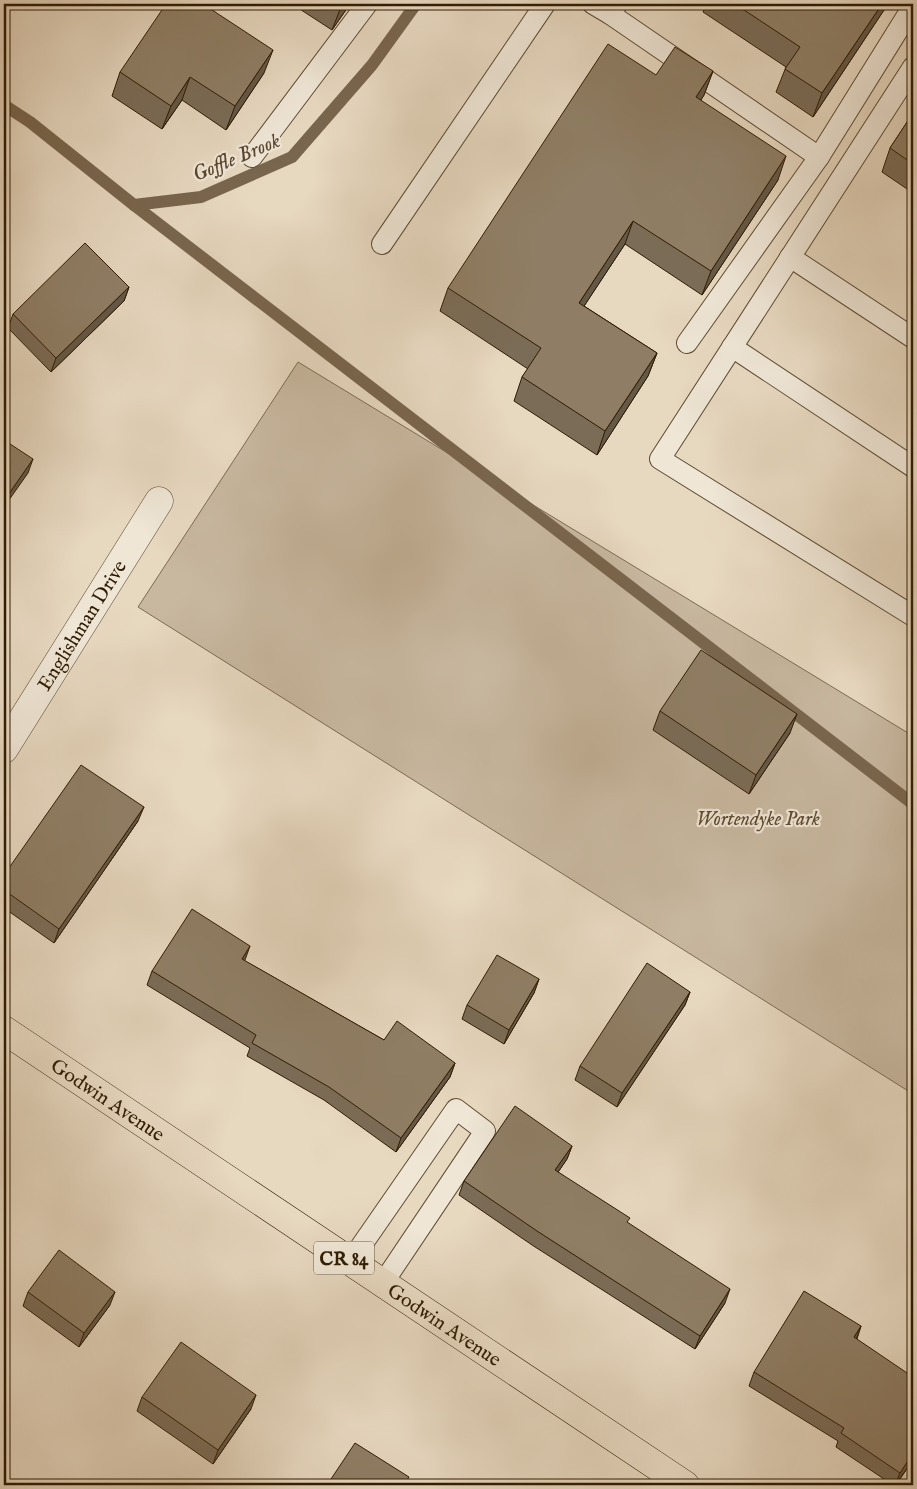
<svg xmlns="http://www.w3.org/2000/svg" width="917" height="1489" viewBox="0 0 917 1489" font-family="'IM FELL English',serif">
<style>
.green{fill:#c8b8a0;stroke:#7c6a52}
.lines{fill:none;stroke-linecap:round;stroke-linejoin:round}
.stream{stroke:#79664e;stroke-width:12}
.service-casing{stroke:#5e4b32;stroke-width:22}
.minor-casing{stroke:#5e4b32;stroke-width:29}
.primary-casing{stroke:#301c03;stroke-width:29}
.service{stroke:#efe6d6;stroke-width:20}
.minor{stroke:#efe6d6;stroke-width:28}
.primary{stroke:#e7d8c0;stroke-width:28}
.wall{fill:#7b6c57;stroke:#301c03}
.shaded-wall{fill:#645847;stroke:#301c03}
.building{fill:#8f7e65;stroke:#301c03}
.labels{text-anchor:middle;stroke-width:4.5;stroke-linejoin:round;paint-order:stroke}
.shield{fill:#efe6d6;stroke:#695942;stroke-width:1}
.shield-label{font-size:19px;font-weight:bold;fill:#301c03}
.street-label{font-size:20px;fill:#301c03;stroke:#efe6d6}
.park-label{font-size:20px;font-style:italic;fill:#5e4b32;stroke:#efe6d6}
.water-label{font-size:21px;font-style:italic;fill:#5a472f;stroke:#efe6d6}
</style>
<rect width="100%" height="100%" fill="#e7d8c0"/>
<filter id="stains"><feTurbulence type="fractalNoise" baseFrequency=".004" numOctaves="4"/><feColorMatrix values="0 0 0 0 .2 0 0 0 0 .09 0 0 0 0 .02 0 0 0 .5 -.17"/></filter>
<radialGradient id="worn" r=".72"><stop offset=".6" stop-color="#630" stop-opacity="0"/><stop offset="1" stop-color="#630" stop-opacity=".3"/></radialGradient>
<path class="green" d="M 298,362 L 913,736 L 913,1094 L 138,607 Z"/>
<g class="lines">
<g class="stream">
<path d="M 4,105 L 30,122 L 134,205 L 201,197 L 292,157 L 372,65 L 416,4"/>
<path d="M 134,205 L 913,804"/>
</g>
<g class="service-casing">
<g id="service">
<path d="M 593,4 L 610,14 L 617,4"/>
<path d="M 610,14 L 819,157 L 913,6"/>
<path d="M 913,67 L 660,459 L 913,616"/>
<path d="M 252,157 L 367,4"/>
<path d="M 382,244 L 545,4"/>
<path d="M 790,257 L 913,338"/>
<path d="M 687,343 L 819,157"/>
<path d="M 732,347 L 913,467"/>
<path d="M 350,1262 L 456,1109 L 485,1131 L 383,1283"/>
</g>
</g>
<g class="minor-casing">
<g id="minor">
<path id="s1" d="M 4,749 L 159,501"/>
</g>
</g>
<g class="primary-casing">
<g id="primary">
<path id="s2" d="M 4,1030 L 685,1485"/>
</g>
</g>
<use href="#service" class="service"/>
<use href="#minor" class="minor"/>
<use href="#primary" class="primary"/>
</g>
<g class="wall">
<path d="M 292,4 L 350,4 L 332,30 Z"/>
<path d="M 706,4 L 888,4 L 813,117 L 776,92 L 786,67 L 703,12 Z"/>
<path d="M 713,71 L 704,95 L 701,100 L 778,180 L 702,295 L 625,244 L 584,306 L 657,353 L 648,376 L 597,455 L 514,401 L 522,377 L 528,369 L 440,311 L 448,288 L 656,75 Z"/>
<path d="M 120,72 L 264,73 L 226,130 L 182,100 L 162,129 L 112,96 Z"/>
<path d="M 913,113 L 913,193 L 882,172 L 890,148 Z"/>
<path d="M 129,287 L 124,301 L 51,372 L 8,328 L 13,314 Z"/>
<path d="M 660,711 L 790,733 L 749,794 L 653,730 Z"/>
<path d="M 138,821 L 54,943 L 4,908 L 4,875 Z"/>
<path d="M 245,961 L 384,1040 L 455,1063 L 450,1077 L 396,1152 L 324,1100 L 247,1056 L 250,1048 L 147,985 L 152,971 Z"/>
<path d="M 539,979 L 534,993 L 504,1044 L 462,1019 L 467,1005 Z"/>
<path d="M 690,992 L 685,1005 L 617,1107 L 575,1080 L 580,1066 Z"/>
<path d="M 572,1146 L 567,1159 L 558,1172 L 628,1223 L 725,1303 L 695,1349 L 532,1245 L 459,1195 L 464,1181 Z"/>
<path d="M 28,1292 L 110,1305 L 79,1347 L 23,1306 Z"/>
<path d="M 861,1326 L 857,1339 L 913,1460 L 896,1485 L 893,1485 L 836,1447 L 838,1441 L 749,1386 L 754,1372 Z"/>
<path d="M 142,1397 L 251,1409 L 213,1464 L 137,1411 Z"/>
</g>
<g class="shaded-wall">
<path d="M 343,4 L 350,4 L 332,30 L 341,7 Z"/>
<path d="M 882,4 L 888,4 L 813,117 L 822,93 Z"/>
<path d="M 273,50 L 264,73 L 226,130 L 235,106 Z"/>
<path d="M 713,71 L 704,95 L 687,121 L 696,97 Z"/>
<path d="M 190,77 L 182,100 L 162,129 L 171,106 Z"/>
<path d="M 786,156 L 778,180 L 702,295 L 711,271 Z"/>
<path d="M 633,221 L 625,244 L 571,326 L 579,303 Z"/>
<path d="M 129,287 L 124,301 L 51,372 L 56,358 Z"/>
<path d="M 657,353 L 648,376 L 597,455 L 605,431 Z"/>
<path d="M 33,459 L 28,473 L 4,507 L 4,501 Z"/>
<path d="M 797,714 L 790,733 L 749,794 L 756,775 Z"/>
<path d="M 144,807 L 138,821 L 54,943 L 59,929 Z"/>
<path d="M 250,946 L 245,960 L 237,973 L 242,959 Z"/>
<path d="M 539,979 L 534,993 L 504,1044 L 509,1030 Z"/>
<path d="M 690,992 L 685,1005 L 617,1107 L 622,1093 Z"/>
<path d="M 455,1063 L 450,1077 L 396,1152 L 401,1138 Z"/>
<path d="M 572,1146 L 567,1159 L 550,1184 L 555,1170 Z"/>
<path d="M 730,1289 L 725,1303 L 695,1349 L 700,1336 Z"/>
<path d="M 115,1292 L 110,1305 L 79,1347 L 84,1333 Z"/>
<path d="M 861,1326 L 856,1340 L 854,1337 Z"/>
<path d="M 256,1395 L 251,1409 L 213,1464 L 218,1450 Z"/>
<path d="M 913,1453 L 913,1460 L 895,1485 L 900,1473 Z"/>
</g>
<g class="building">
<path d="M 166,4 L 203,4 L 273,50 L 235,106 L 190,77 L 171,106 L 120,72 Z"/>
<path d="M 337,4 L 343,4 L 341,7 Z"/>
<path d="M 735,4 L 882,4 L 822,93 L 785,69 L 800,47 Z"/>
<path d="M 608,44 L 656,75 L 675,47 L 713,71 L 696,97 L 786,156 L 711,271 L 633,221 L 579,303 L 657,353 L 605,431 L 522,377 L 541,348 L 448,288 Z"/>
<path d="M 913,113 L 913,164 L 890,148 Z"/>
<path d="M 85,243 L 129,287 L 56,358 L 13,314 Z"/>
<path d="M 4,440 L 33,459 L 4,501 Z"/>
<path d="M 701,650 L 797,714 L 756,775 L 660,711 Z"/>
<path d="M 81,765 L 144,807 L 59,929 L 4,890 L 4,875 Z"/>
<path d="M 192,909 L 250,946 L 242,959 L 384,1040 L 397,1021 L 455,1063 L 401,1138 L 329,1087 L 252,1043 L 256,1035 L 152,971 Z"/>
<path d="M 497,955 L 539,979 L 509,1030 L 467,1005 Z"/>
<path d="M 647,963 L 690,992 L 622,1093 L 580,1066 Z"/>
<path d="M 515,1106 L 572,1146 L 555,1170 L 630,1218 L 627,1222 L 730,1289 L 700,1336 L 537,1231 L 464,1181 Z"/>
<path d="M 59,1250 L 115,1292 L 84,1333 L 28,1292 Z"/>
<path d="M 804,1291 L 861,1326 L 854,1337 L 913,1377 L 913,1453 L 900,1473 L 841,1433 L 844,1428 L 754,1372 Z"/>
<path d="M 181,1342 L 256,1395 L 218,1450 L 142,1397 Z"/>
<path d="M 355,1443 L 409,1477 L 404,1485 L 327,1485 Z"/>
</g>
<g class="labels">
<rect class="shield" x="314" y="1241.5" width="60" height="33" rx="4"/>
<g class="shield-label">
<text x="344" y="1265">CR 84</text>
</g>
<g class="street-label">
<text dy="7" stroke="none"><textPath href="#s1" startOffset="146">Englishman Drive</textPath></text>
<text dy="7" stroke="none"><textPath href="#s2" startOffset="125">Godwin Avenue</textPath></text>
<text dy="7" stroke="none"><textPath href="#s2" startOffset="530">Godwin Avenue</textPath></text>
</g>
<g class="park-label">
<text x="758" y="825">Wortendyke Park</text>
</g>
<g class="water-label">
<text transform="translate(236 157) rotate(-23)" y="7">Goffle Brook</text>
</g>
</g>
<rect width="917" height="1489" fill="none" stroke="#e7d8c0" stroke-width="20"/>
<rect x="5" y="5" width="907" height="1479" fill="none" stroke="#301c03" stroke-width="2.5"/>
<rect x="10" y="10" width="897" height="1469" fill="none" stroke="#301c03"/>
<rect width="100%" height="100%" filter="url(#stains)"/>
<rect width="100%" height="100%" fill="url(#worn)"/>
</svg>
